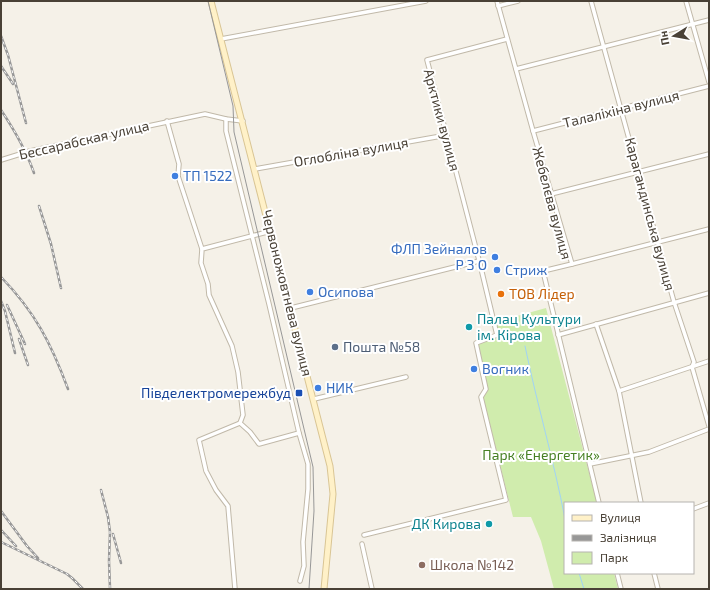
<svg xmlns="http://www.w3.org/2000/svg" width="710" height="590" viewBox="0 0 710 590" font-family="'Exo 2',sans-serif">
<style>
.green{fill:#d0ecad}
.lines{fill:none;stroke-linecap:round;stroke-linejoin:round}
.stream{stroke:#a0d3f6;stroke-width:1}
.minor-casing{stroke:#c1b9a9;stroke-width:5.5}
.secondary-casing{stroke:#d9c594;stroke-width:7}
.minor{stroke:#fff;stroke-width:3.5}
.secondary{stroke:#fff1c8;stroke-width:5}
.tram{stroke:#979797;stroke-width:1}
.rail-casing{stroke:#979797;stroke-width:2.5}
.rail{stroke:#fff;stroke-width:1;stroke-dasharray:3;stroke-linecap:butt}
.shop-dot{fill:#3f7fe0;stroke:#fff;stroke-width:1.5}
.food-dot{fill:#e8710a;stroke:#fff;stroke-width:1.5}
.culture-dot{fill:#0f9aa8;stroke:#fff;stroke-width:1.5}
.service-dot{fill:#5c6f8a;stroke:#fff;stroke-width:1.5}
.transit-dot{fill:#1a4fb4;stroke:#fff;stroke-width:1.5}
.education-dot{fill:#8d6e63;stroke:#fff;stroke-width:1.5}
.labels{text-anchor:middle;stroke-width:4;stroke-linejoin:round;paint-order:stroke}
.street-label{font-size:14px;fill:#494136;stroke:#fff}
.shop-label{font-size:14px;fill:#366cbe;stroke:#fff;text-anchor:start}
.food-label{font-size:14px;fill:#c56008;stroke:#fff;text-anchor:start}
.culture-label{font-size:14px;fill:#0d838f;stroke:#fff;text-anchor:start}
.service-label{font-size:14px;fill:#4e5e75;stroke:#fff;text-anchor:start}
.transit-label{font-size:14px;fill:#164399;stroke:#fff;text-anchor:end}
.park-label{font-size:14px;fill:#478024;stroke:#fff}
.education-label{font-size:14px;fill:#785e54;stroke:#fff;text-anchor:start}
</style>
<rect width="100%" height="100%" fill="#f5f1e8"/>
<path class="green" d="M 546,308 L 597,503 L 565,503 L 565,573 L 614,573 L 618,589 L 554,589 L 541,541 L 531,517 L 513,517 L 483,397 L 487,390 L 477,343 L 498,336 L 495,322 Z"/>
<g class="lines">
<g class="stream">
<path d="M 525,346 C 537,404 554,461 565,519"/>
<path d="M 579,573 L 584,589"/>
</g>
<g class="minor-casing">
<g id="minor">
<path d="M 497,1 L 533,131 L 572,264 L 543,271 L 599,503"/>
<path d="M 591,1 L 674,302 L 694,362 L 692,367 L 709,426"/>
<path d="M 686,1 L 709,82"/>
<path d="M 498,6 L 518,1"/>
<path d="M 221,39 L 426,1"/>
<path d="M 516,69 L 709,20"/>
<path d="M 226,119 L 226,131 L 269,304 L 299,433 L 308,464 L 308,489 L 303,542 L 304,566 L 300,581"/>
<path d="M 167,121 L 179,164 L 178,176 L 202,249"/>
<path d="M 533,131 L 709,86"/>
<path d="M 1,160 L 30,151 L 205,114 L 226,119 L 243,121"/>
<path d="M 255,169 L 447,135"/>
<path d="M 551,194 L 709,154"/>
<path d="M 271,231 L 202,249 L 201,263 L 208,284 L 209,295 L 232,346 L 238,372 L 243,415 L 240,423 L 250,432 L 259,444 L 299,433"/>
<path d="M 572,264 L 709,229"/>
<path d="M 291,308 L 479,261"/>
<path d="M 596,324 L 619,391 L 641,503"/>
<path d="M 558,335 L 709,293"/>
<path d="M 619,391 L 709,361"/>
<path d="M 314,399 L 406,377"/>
<path d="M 590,464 L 649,452 L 709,429"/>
<path d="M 693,509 L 709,503"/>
<path d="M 364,535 L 506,500 L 481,397 L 486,389 L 476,343 L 497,335 L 480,264 L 427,60 L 507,39"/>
<path d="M 362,544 L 372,589"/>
<path d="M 617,573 L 621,589"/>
<path d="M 654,573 L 658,589"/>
<path d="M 235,589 L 228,506 L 216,490 L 206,471 L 199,440 L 240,423"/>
</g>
</g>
<g class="secondary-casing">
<path id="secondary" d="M 211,1 L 330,466 L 333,494 L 324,589"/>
</g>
<use href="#minor" class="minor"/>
<use href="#secondary" class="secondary"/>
<path class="tram" d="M 208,1 L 233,106 L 234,132 L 313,467 L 314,511 L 309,589"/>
<g class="rail-casing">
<g id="rail">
<path d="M 1,36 L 8,55 L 26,123"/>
<path d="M 1,66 L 13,84"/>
<path d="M 1,110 C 15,131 26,150 34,173"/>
<path d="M 39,206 L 51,244 L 61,288"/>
<path d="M 1,277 C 35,312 51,343 68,389"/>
<path d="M 1,301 L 5,311 L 15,353"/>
<path d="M 7,305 L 25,344"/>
<path d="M 19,339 L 28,365"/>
<path d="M 101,490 L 108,517 L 110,532 L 109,561 L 110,588"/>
<path d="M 1,511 L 27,546 L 38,558"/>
<path d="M 1,530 L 16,546"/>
<path d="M 113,534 L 121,563"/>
<path d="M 1,542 L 67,574 L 72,578 L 83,589"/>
</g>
</g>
<use href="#rail" class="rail"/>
</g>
<g class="shop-dot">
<circle cx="175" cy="176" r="4"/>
<circle cx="495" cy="257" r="4"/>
<circle cx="497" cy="270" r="4"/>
<circle cx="310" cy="292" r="4"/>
<circle cx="474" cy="369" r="4"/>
<circle cx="318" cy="388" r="4"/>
</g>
<circle class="food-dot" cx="501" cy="294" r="4"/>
<g class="culture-dot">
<circle cx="469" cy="327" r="4"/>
<circle cx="489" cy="524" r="4"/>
</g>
<circle class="service-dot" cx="335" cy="347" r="4"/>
<rect class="transit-dot" x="295" y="389" width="8" height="8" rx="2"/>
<circle class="education-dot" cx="422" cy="565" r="4"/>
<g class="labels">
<g class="street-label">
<text transform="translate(621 109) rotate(-14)" y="5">Талаліхіна вулиця</text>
<text transform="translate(442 120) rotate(75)" y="5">Арктики вулиця</text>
<text transform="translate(84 140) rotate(-13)" y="5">Бессарабская улица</text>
<text transform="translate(351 152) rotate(-10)" y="5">Оглобліна вулиця</text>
<text transform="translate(552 203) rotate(75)" y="5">Жебелєва вулиця</text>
<text transform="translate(650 214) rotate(75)" y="5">Карагандинська вулиця</text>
<text transform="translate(287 293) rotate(76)" y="5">Червоножовтнева вулиця</text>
</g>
<g class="shop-label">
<text x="183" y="181">ТП 1522</text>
<text x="487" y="254" text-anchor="end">ФЛП Зейналов<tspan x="487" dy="16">Р З О</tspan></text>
<text x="505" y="275">Стриж</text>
<text x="318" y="297">Осипова</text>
<text x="482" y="374">Вогник</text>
<text x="326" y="393">НИК</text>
</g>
<g class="food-label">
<text x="509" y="299">ТОВ Лідер</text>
</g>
<g class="culture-label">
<text x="477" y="324">Палац Культури<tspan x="477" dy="16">ім. Кірова</tspan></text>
<text x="481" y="529" text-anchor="end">ДК Кирова</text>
</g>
<g class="service-label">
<text x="343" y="352">Пошта №58</text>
</g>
<g class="transit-label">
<text x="291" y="398">Півделектромережбуд</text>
</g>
<g class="park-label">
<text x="541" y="460">Парк «Енергетик»</text>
</g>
<g class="education-label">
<text x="430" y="570">Школа №142</text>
</g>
</g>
<rect width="710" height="590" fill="none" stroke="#494136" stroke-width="4"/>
<rect x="564" y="502" width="130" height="72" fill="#ffffff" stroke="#b6b3af"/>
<rect x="572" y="515" width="20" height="6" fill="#fff1c8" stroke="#b6b3af"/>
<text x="600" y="522" font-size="12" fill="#494136">Вулиця</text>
<rect x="572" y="535" width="20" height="6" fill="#979797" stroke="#b6b3af"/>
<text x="600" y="542" font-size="12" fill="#494136">Залізниця</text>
<rect x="572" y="552" width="20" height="12" fill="#d0ecad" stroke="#b6b3af"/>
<text x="600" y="562" font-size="12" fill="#494136">Парк</text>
<g transform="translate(674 36) rotate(259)" stroke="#ffffff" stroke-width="3" paint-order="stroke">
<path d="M0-3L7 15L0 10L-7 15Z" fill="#494136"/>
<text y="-6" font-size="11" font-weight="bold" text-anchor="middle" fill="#494136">Пн</text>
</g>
</svg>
